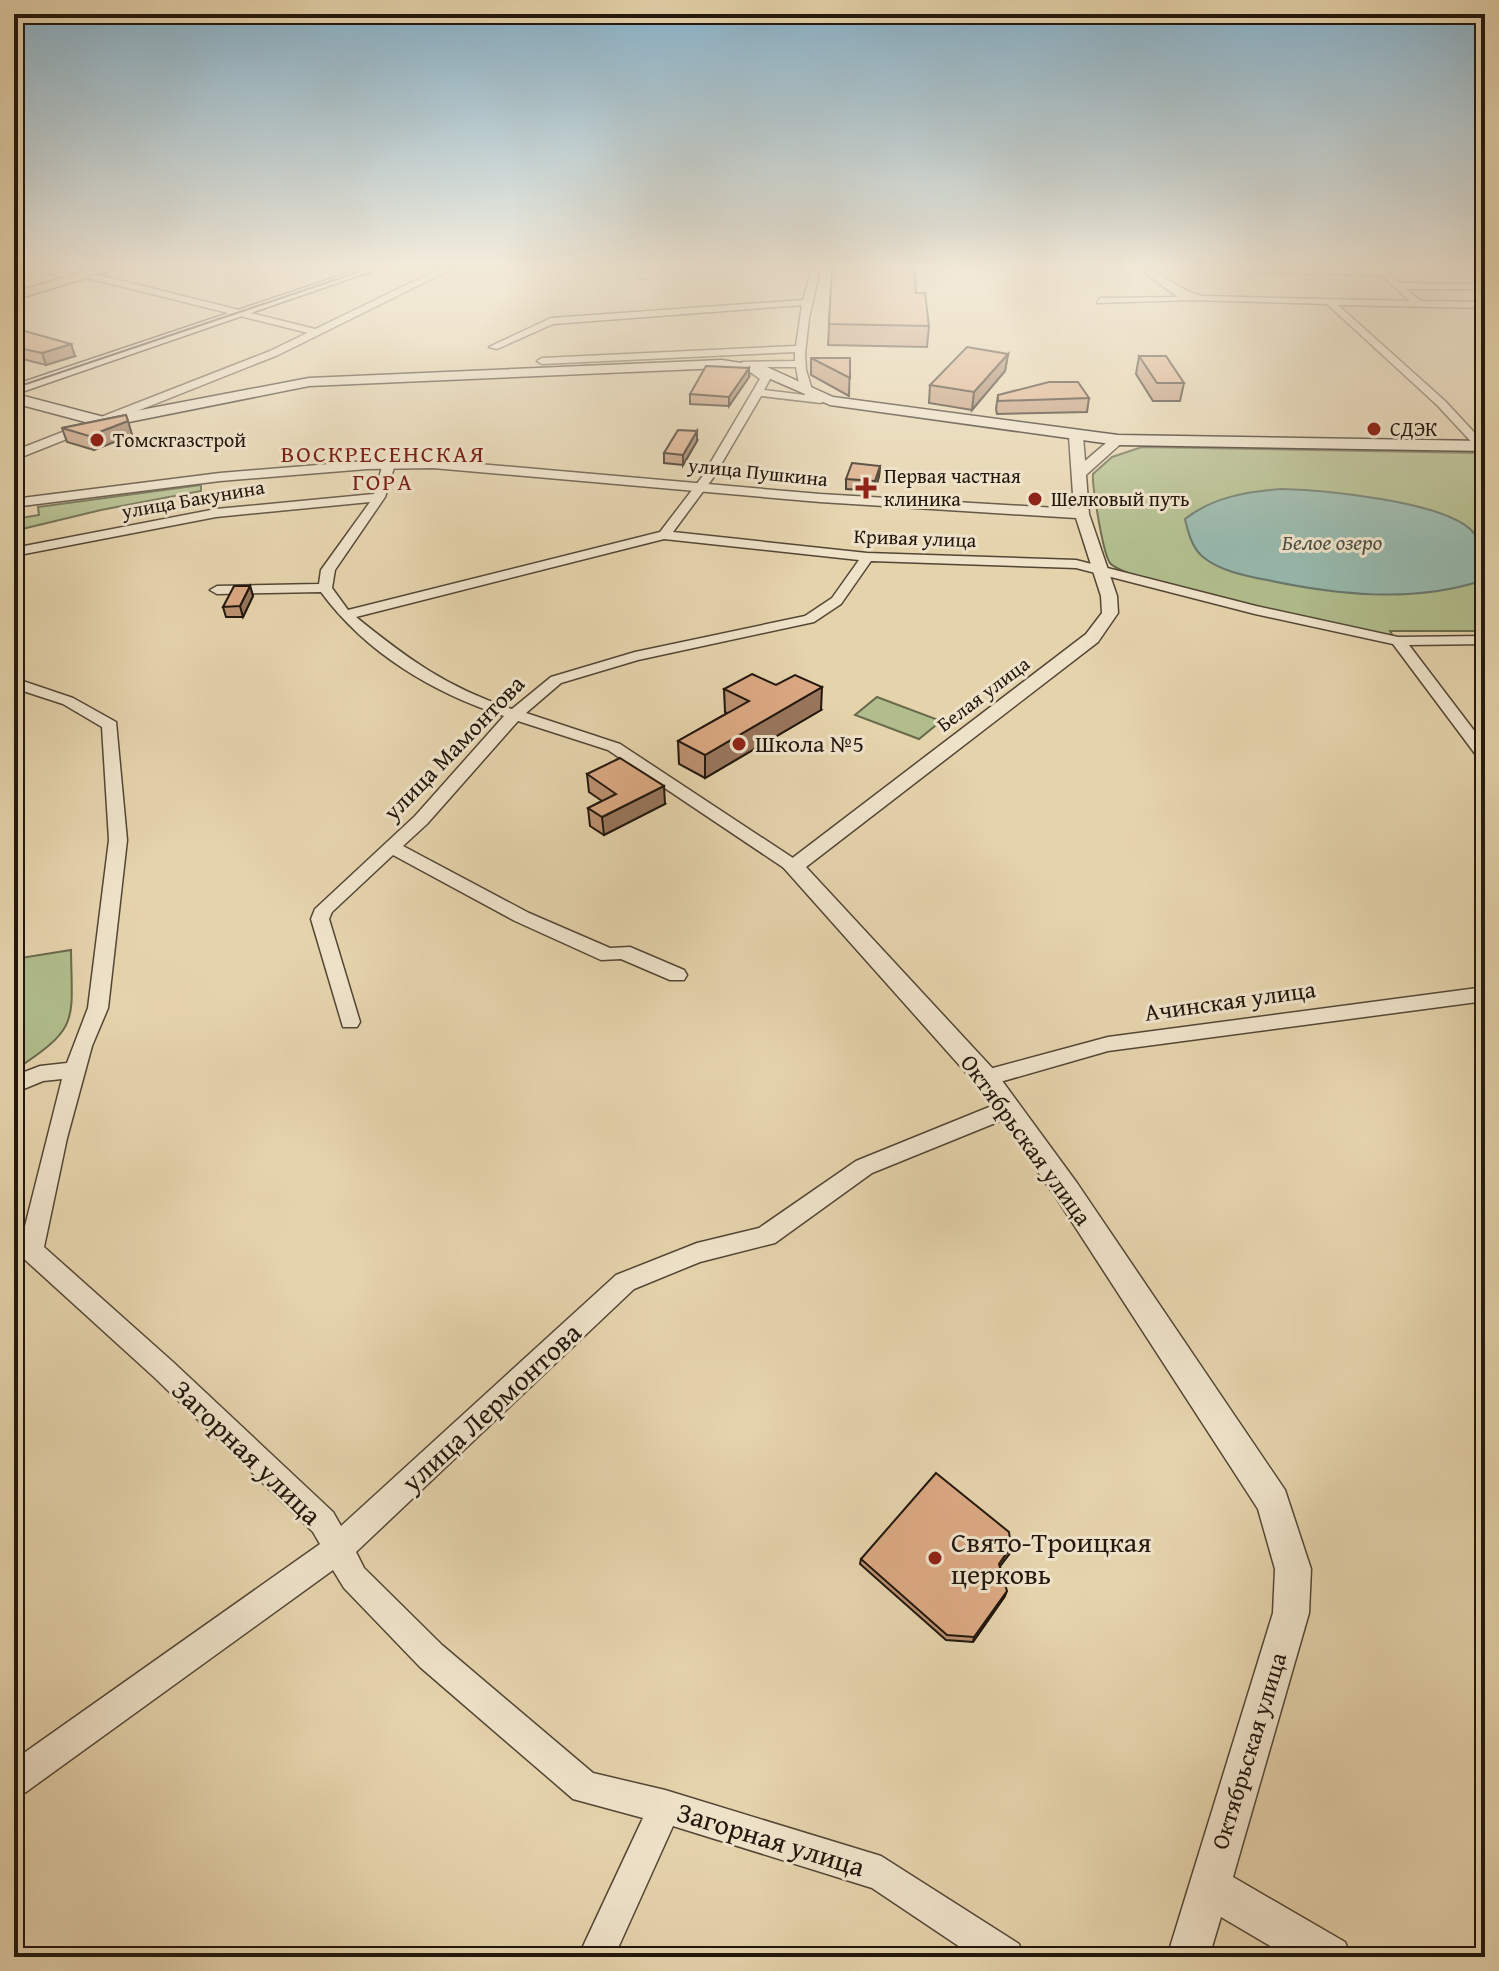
<svg xmlns="http://www.w3.org/2000/svg" width="1499" height="1971" viewBox="0 0 1499 1971" font-family="'Gentium Book Plus',serif">
<style>
.green{fill:#b1bd8c;stroke:#6a6a4c;stroke-width:2}
.water{fill:#96b7ab;stroke:#68776c;stroke-width:2}
.lines{fill:none;stroke-linecap:round;stroke-linejoin:round}
.minor-casing{stroke:#534635;stroke-width:3}
.tertiary-casing{stroke:#534635;stroke-width:3}
.secondary-casing{stroke:#22170d;stroke-width:3}
.primary-casing{stroke:#22170d;stroke-width:3}
.minor{fill:#eee2c9;fill-rule:evenodd}
.tertiary{fill:#eee2c9;fill-rule:evenodd}
.secondary{fill:#eee2c9;fill-rule:evenodd}
.primary{fill:#e2ba76;fill-rule:evenodd}
.tram{stroke:#22170d;stroke-width:2}
.wall{fill:#bc9171;stroke:#22170d;stroke-width:2}
.shaded-wall{fill:#99765c;stroke:#22170d;stroke-width:2}
.building{fill:#dba983;stroke:#22170d;stroke-width:2}
.poi-dot{fill:#8f2418;stroke:#eee2c9;stroke-width:3}
.labels{text-anchor:middle;stroke-width:6;stroke-linejoin:round;paint-order:stroke}
.far-poi-label{font-size:20px;fill:#22170d;stroke:#eee2c9;text-anchor:start}
.far-street-label{font-size:20px;fill:#22170d;stroke:#eee2c9}
.far-water-label{font-size:22px;font-style:italic;fill:#4b4f44;stroke:#eee2c9}
.far-quarter-label{font-size:24px;letter-spacing:2px;fill:#7a1f14;stroke:#eee2c9}
.poi-label{font-size:24px;fill:#22170d;stroke:#eee2c9;text-anchor:start}
.street-label{font-size:24px;fill:#22170d;stroke:#eee2c9}
.near-street-label{font-size:28px;fill:#22170d;stroke:#eee2c9}
.near-poi-label{font-size:28px;fill:#22170d;stroke:#eee2c9;text-anchor:start}
</style>
<rect width="100%" height="100%" fill="#e5d3ac"/>
<filter id="stains"><feTurbulence type="fractalNoise" baseFrequency=".0025" numOctaves="4"/><feColorMatrix values="0 0 0 0 .2 0 0 0 0 .09 0 0 0 0 .02 0 0 0 .5 -.17"/></filter>
<radialGradient id="worn" r=".72"><stop offset=".6" stop-color="#630" stop-opacity="0"/><stop offset="1" stop-color="#630" stop-opacity=".3"/></radialGradient>
<g class="green">
<path d="M 1142,447 L 1478,453 L 1485,461 L 1485,631 L 1390,631 L 1393,636 L 1382,635 C 1342,626 1127,584 1110,563 C 1103,554 1092,486 1093,474 L 1112,457 Z"/>
<path d="M 201,485 L 201,491 L 101,510 L 14,531 L 14,519 L 39,515 L 38,507 Z"/>
<path d="M 877,697 L 941,721 L 919,739 L 855,715 Z"/>
<path d="M 71,950 C 72,1023 80,1027 15,1070 L 14,959 Z"/>
</g>
<path class="water" d="M 1281,489 C 1322,490 1446,501 1473,532 C 1483,543 1480,567 1481,581 C 1412,603 1336,595 1267,580 C 1246,576 1220,571 1203,557 C 1192,548 1188,532 1185,519 C 1213,497 1246,492 1281,489 Z"/>
<g class="lines">
<g class="minor-casing">
<g id="minor">
<path d="M 35,268 L 49,268 L 81,278 L 77,281 Z"/>
<path d="M 657,268 L 669,268 L 645,279 L 638,277 Z"/>
<path d="M 797,268 L 808,268 L 819,274 L 809,318 L 805,354 L 806,370 L 814,396 L 826,400 L 821,403 L 761,396 L 713,478 L 673,532 L 867,553 L 1076,560 L 1256,606 L 1398,637 L 1485,636 L 1485,644 L 1409,645 L 1485,745 L 1485,761 L 1479,759 L 1393,644 L 1255,614 L 1076,568 L 871,561 L 841,604 L 814,622 L 638,660 L 561,683 L 526,713 L 620,744 L 799,862 L 802,866 L 799,870 L 787,870 L 608,750 L 518,721 L 427,824 L 403,846 L 529,913 L 610,948 L 630,947 L 684,970 L 687,975 L 684,980 L 670,980 L 621,959 L 601,960 L 515,921 L 393,855 L 332,912 L 329,919 L 360,1022 L 357,1027 L 343,1027 L 311,919 L 315,909 L 415,816 L 504,716 C 433,693 366,653 321,592 L 217,594 L 210,590 L 217,586 L 319,584 L 321,570 L 370,502 L 216,517 L 14,556 L 14,548 L 216,509 L 374,494 L 383,464 L 389,461 L 395,464 L 385,497 L 335,570 L 332,588 L 348,610 L 660,532 L 702,477 L 760,379 L 742,366 L 742,362 L 795,361 L 795,352 L 542,364 L 537,361 L 542,358 L 796,346 L 802,305 L 553,324 L 497,349 L 489,347 L 551,318 L 803,300 L 810,275 ZM 759,367 L 796,367 L 799,384 L 805,395 L 764,390 L 770,379 L 768,372 ZM 664,539 L 859,560 L 832,598 L 805,616 L 635,652 L 551,677 L 512,709 C 446,687 408,659 356,617 Z"/>
<path d="M 1138,268 C 1158,268 1178,291 1202,296 L 1410,301 L 1381,275 L 1242,272 L 1238,268 L 1383,270 L 1400,283 L 1482,284 L 1479,289 L 1406,289 L 1421,301 L 1485,302 L 1485,308 L 1338,305 L 1445,401 L 1485,444 L 1485,448 L 1477,448 L 1437,405 L 1327,304 L 1192,300 L 1097,303 L 1100,298 L 1178,297 Z"/>
<path d="M 87,272 L 319,330 L 321,332 L 316,335 L 84,277 Z"/>
<path d="M 14,678 L 73,698 L 116,722 L 127,840 L 108,1008 L 92,1046 L 67,1138 L 44,1247 L 173,1362 L 333,1512 L 341,1526 L 616,1275 L 697,1243 L 759,1228 L 856,1161 L 999,1103 L 1015,1103 L 1018,1109 L 1015,1115 L 872,1173 L 775,1243 L 700,1262 L 634,1289 L 356,1552 L 364,1568 L 442,1645 L 593,1773 L 665,1790 L 881,1856 L 1019,1944 L 1024,1957 L 975,1957 L 872,1888 L 673,1826 L 614,1957 L 578,1957 L 643,1818 L 573,1799 L 420,1667 L 344,1588 L 333,1570 L 26,1792 L 14,1796 L 14,1760 L 320,1544 L 313,1532 L 155,1378 L 22,1257 L 19,1250 L 62,1079 L 43,1081 L 14,1093 L 14,1076 L 40,1066 L 67,1063 L 88,1008 L 109,840 L 102,727 L 63,704 L 14,688 Z"/>
<path d="M 1485,987 L 1485,1001 L 1108,1051 L 986,1086 L 978,1084 L 975,1078 L 978,1072 L 1108,1037 Z"/>
</g>
</g>
<g class="tertiary-casing">
<g id="tertiary">
<path d="M 441,268 L 454,268 L 278,355 L 14,460 L 14,451 L 270,351 Z"/>
<path d="M 1076,432 L 1083,436 L 1085,461 L 1113,437 L 1125,440 L 1086,475 L 1089,514 L 1117,596 L 1118,613 L 1098,642 L 806,867 L 995,1071 L 1077,1183 L 1285,1490 L 1311,1569 L 1309,1613 L 1233,1877 L 1345,1942 L 1351,1957 L 1289,1957 L 1221,1917 L 1209,1957 L 1167,1957 L 1273,1613 L 1275,1569 L 1258,1509 L 1057,1199 L 977,1085 L 782,866 L 1086,634 L 1102,613 L 1101,596 L 1076,518 L 820,502 L 433,468 L 367,469 L 220,481 L 14,507 L 14,499 L 220,473 L 367,461 L 433,460 L 820,494 L 1074,509 L 1069,436 Z"/>
</g>
</g>
<g class="secondary-casing">
<path id="secondary" d="M 363,268 L 381,268 L 16,394 L 104,417 L 309,378 L 722,360 L 767,367 L 833,397 L 1118,435 L 1485,441 L 1485,451 L 1118,445 L 830,405 L 759,374 L 722,368 L 309,386 L 104,427 L 14,403 L 14,385 Z"/>
</g>
<g class="primary-casing">
<path id="primary" d="M 97,268 L 119,268 L 14,300 L 14,292 Z"/>
</g>
<use href="#minor" class="minor"/>
<use href="#tertiary" class="tertiary"/>
<use href="#secondary" class="secondary"/>
<use href="#primary" class="primary"/>
<path class="tram" d="M 14,388 L 370,268"/>
</g>
<g class="wall">
<path d="M 832,268 L 916,293 L 929,326 L 927,347 L 828,345 Z"/>
<path d="M 14,323 L 21,330 L 75,356 L 46,365 L 14,357 Z"/>
<path d="M 1008,354 L 1005,371 L 972,410 L 929,403 L 930,385 Z"/>
<path d="M 1139,356 L 1184,383 L 1180,401 L 1153,401 L 1136,374 Z"/>
<path d="M 811,358 L 850,358 L 849,396 L 811,375 Z"/>
<path d="M 749,377 L 729,406 L 690,404 L 690,394 Z"/>
<path d="M 998,395 L 1089,398 L 1087,412 L 997,414 L 996,409 Z"/>
<path d="M 126,415 L 132,435 L 94,450 L 67,442 L 62,428 Z"/>
<path d="M 697,441 L 683,465 L 664,463 L 664,453 Z"/>
<path d="M 880,466 L 879,476 L 875,491 L 846,489 L 846,479 Z"/>
<path d="M 250,586 L 253,596 L 243,617 L 226,617 L 223,607 Z"/>
<path d="M 724,689 L 821,710 L 705,778 L 679,764 L 678,741 L 727,713 L 725,712 Z"/>
<path d="M 587,774 L 665,804 L 604,835 L 590,826 L 588,808 L 602,801 L 589,792 Z"/>
<path d="M 1011,1547 L 1010,1553 L 1000,1566 L 1005,1596 L 973,1642 L 946,1640 L 860,1564 L 861,1559 Z"/>
</g>
<g class="shaded-wall">
<path d="M 71,344 L 75,356 L 46,365 L 42,353 Z"/>
<path d="M 1008,354 L 1005,371 L 972,410 L 974,392 Z"/>
<path d="M 749,368 L 749,377 L 729,406 L 729,397 Z"/>
<path d="M 128,421 L 132,435 L 94,450 L 89,436 Z"/>
<path d="M 697,431 L 697,441 L 683,465 L 683,455 Z"/>
<path d="M 880,466 L 879,476 L 875,491 L 875,481 Z"/>
<path d="M 250,586 L 253,596 L 243,617 L 240,606 Z"/>
<path d="M 822,687 L 821,710 L 705,778 L 705,755 Z"/>
<path d="M 664,786 L 665,804 L 604,835 L 602,817 Z"/>
<path d="M 1011,1547 L 1010,1553 L 998,1569 L 999,1564 Z"/>
<path d="M 1007,1591 L 1005,1596 L 973,1642 L 974,1637 Z"/>
</g>
<g class="building">
<path d="M 832,268 L 914,269 L 916,293 L 925,293 L 929,326 L 829,324 Z"/>
<path d="M 14,328 L 71,344 L 42,353 L 14,347 Z"/>
<path d="M 967,347 L 1008,354 L 974,392 L 930,385 Z"/>
<path d="M 1139,356 L 1166,356 L 1184,383 L 1157,383 Z"/>
<path d="M 811,358 L 850,358 L 850,378 Z"/>
<path d="M 706,366 L 749,368 L 729,397 L 690,394 Z"/>
<path d="M 1049,382 L 1078,382 L 1089,398 L 998,401 L 998,395 Z"/>
<path d="M 126,415 L 128,421 L 89,436 L 62,428 Z"/>
<path d="M 678,430 L 697,431 L 683,455 L 664,453 Z"/>
<path d="M 852,463 L 880,466 L 875,481 L 846,479 Z"/>
<path d="M 234,586 L 250,586 L 240,606 L 223,607 Z"/>
<path d="M 752,674 L 776,685 L 795,675 L 822,687 L 705,755 L 678,741 L 749,701 L 724,689 Z"/>
<path d="M 620,758 L 664,786 L 602,817 L 588,808 L 616,794 L 587,774 Z"/>
<path d="M 936,1473 L 1009,1532 L 1011,1547 L 999,1564 L 1007,1591 L 974,1637 L 947,1635 L 861,1559 Z"/>
</g>
<linearGradient id="sky" x2="0" y2="1"><stop stop-color="#87b5d0"/><stop offset="0.49" stop-color="#f3ebda"/><stop offset="1" stop-color="#f3ebda" stop-opacity="0"/></linearGradient>
<rect width="1499" height="544" fill="url(#sky)"/>
<g class="poi-dot">
<circle cx="1374" cy="429" r="8"/>
<circle cx="97" cy="440" r="8"/>
<path d="M862 476h8v8h8v8h-8v8h-8v-8h-8v-8h8z"/>
<circle cx="1035" cy="499" r="8"/>
<circle cx="739" cy="744" r="8"/>
<circle cx="935" cy="1558" r="8"/>
</g>
<g class="labels">
<g class="far-poi-label">
<text x="1390" y="436">СДЭК</text>
<text x="113" y="447">Томскгазстрой</text>
<text x="884" y="483">Первая частная<tspan x="884" dy="23">клиника</tspan></text>
<text x="1051" y="506">Шелковый путь</text>
</g>
<g class="far-street-label">
<text transform="translate(758 472) rotate(6)" y="7">улица Пушкина</text>
<text transform="translate(193 499) rotate(-10)" y="7">улица Бакунина</text>
<text transform="translate(915 538) rotate(2)" y="7">Кривая улица</text>
<text transform="translate(983 694) rotate(-37)" y="7">Белая улица</text>
</g>
<g class="far-water-label">
<text x="1332" y="550">Белое озеро</text>
</g>
<g class="far-quarter-label">
<text x="383" y="462">ВОСКРЕСЕНСКАЯ<tspan x="383" dy="28">ГОРА</tspan></text>
</g>
<g class="poi-label">
<text x="755" y="752">Школа №5</text>
</g>
<g class="street-label">
<text transform="translate(454 748) rotate(-46)" y="8">улица Мамонтова</text>
<text transform="translate(1230 1001) rotate(-8)" y="8">Ачинская улица</text>
<text transform="translate(1026 1140) rotate(54)" y="8">Октябрьская улица</text>
<text transform="translate(1249 1751) rotate(-73)" y="8">Октябрьская улица</text>
</g>
<g class="near-street-label">
<text transform="translate(491 1407) rotate(-43)" y="10">улица Лермонтова</text>
<text transform="translate(247 1452) rotate(44)" y="10">Загорная улица</text>
<text transform="translate(771 1839) rotate(17)" y="10">Загорная улица</text>
</g>
<g class="near-poi-label">
<text x="951" y="1552">Свято-Троицкая<tspan x="951" dy="32">церковь</tspan></text>
</g>
</g>
<rect width="1499" height="1971" fill="none" stroke="#e5d3ac" stroke-width="48"/>
<rect x="16" y="16" width="1467" height="1939" fill="none" stroke="#22170d" stroke-width="4"/>
<rect x="24" y="24" width="1451" height="1923" fill="none" stroke="#22170d" stroke-width="2"/>
<rect width="100%" height="100%" filter="url(#stains)"/>
<rect width="100%" height="100%" fill="url(#worn)"/>
</svg>
